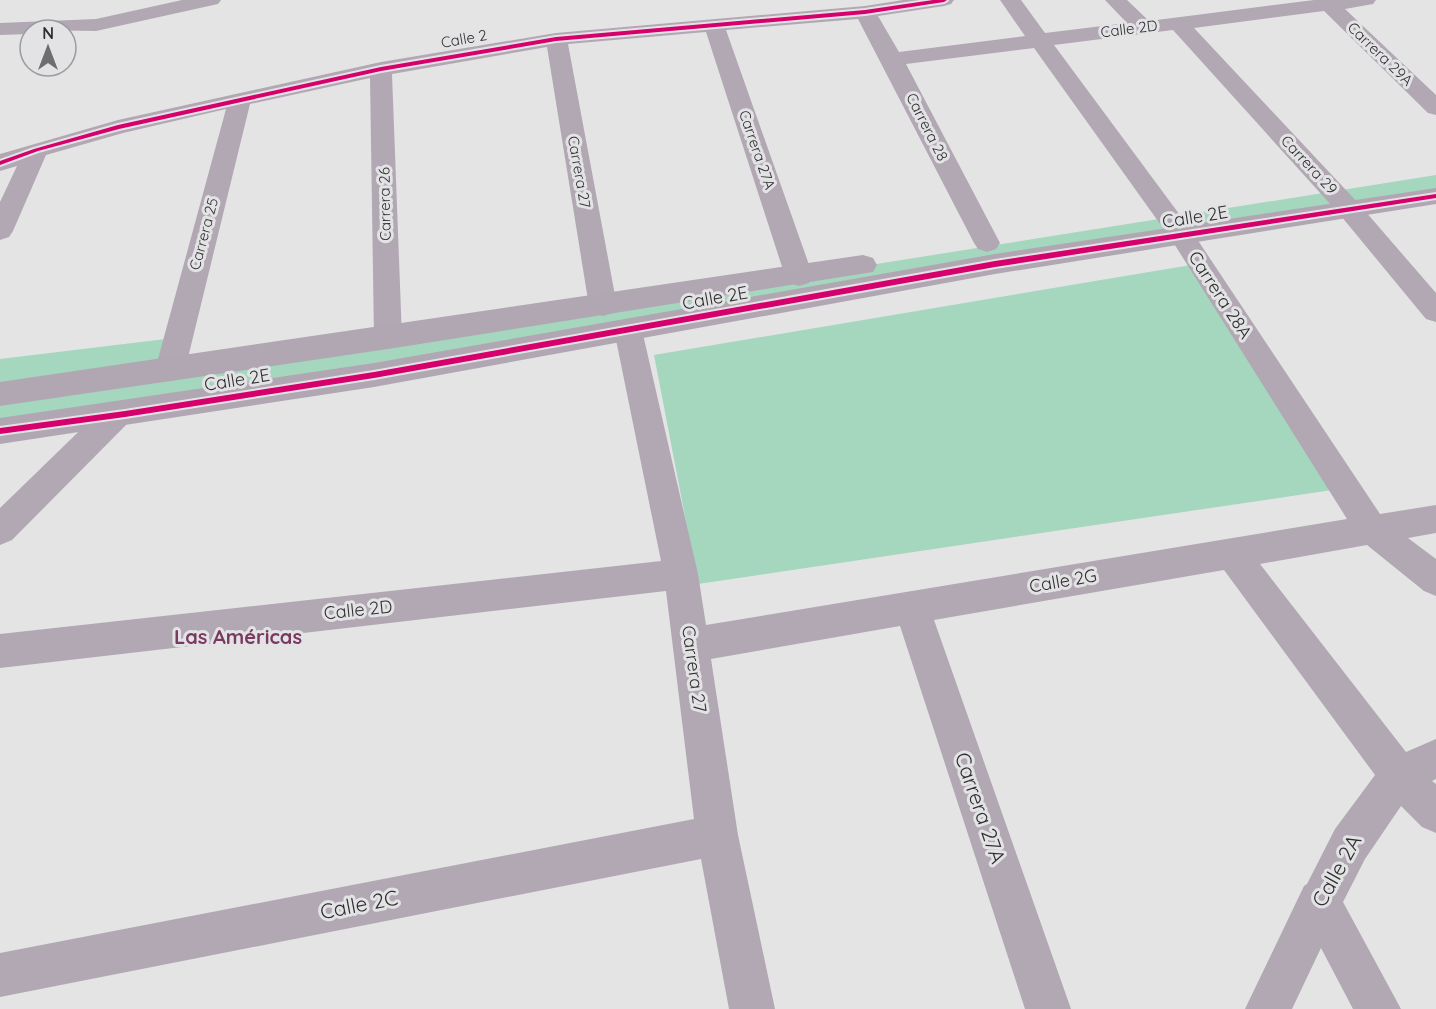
<svg xmlns="http://www.w3.org/2000/svg" width="1436" height="1009" viewBox="0 0 1436 1009" font-family="Quicksand,sans-serif">
<style>
.green{fill:#a4d7be}
.lines{fill:none;stroke-linecap:round;stroke-linejoin:round}
.street{fill:#b2a8b4;fill-rule:evenodd}
.secondary{fill:#b1a7b2;fill-rule:evenodd}
.cycleway-casing{stroke:#e3e3e5;stroke-width:4}
.cycleway{fill:#d6006c;fill-rule:evenodd}
.labels{text-anchor:middle;stroke-width:6;stroke-linejoin:round;paint-order:stroke}
.far-street-label{font-size:15px;fill:#2f2f30;stroke:#e3e3e5}
.street-label{font-size:18px;fill:#2f2f30;stroke:#e3e3e5}
.neighbourhood-label{font-size:20px;font-weight:bold;fill:#793a60;stroke:#e3e3e5}
.near-street-label{font-size:21px;fill:#2f2f30;stroke:#e3e3e5}
</style>
<rect width="100%" height="100%" fill="#e4e4e4"/>
<g class="green">
<path d="M 1436,175 L 1436,196 L 0,430 L 0,359 L 174,338 L 166,377 Z"/>
<path d="M 1197,264 L 1332,490 L 698,584 L 654,355 Z"/>
</g>
<g class="lines">
<g class="street">
<path d="M 182,0 L 221,0 L 218,4 L 96,31 L 30,30 L 30,34 L 0,35 L 0,23 L 96,19 Z"/>
<path d="M 903,0 L 954,0 L 951,4 L 944,6 L 878,16 L 899,52 L 1025,36 L 1000,0 L 1021,0 L 1045,33 L 1127,23 L 1105,0 L 1127,0 L 1149,21 L 1314,0 L 1376,0 L 1373,4 L 1345,9 L 1436,95 L 1436,115 L 1428,113 L 1324,11 L 1194,28 L 1359,204 L 1436,293 L 1436,322 L 1426,319 L 1341,216 L 1173,30 L 1054,45 L 1191,230 L 1380,514 L 1436,505 L 1436,533 L 1408,538 L 1436,559 L 1436,596 L 1424,591 L 1367,545 L 1260,564 L 1406,752 L 1436,739 L 1436,779 L 1432,781 L 1436,784 L 1436,833 L 1422,827 L 1401,806 L 1365,859 L 1343,902 L 1401,1009 L 1353,1009 L 1321,948 L 1292,1009 L 1245,1009 L 1304,886 L 1307,884 L 1335,829 L 1375,775 L 1224,570 L 934,620 L 1071,1009 L 1025,1009 L 900,626 L 711,659 L 738,835 L 775,1009 L 729,1009 L 701,859 L 0,997 L 0,953 L 694,819 L 666,591 L 0,668 L 0,634 L 661,561 L 614,330 L 618,322 L 628,319 L 638,322 L 642,330 L 698,574 L 706,625 L 1347,519 L 1173,242 L 1034,48 L 906,64 L 1000,243 L 996,249 L 987,252 L 978,249 L 974,243 L 858,19 L 726,30 L 813,276 L 809,283 L 799,286 L 789,283 L 785,276 L 706,32 L 568,44 L 617,306 L 613,313 L 603,316 L 593,313 L 589,306 L 547,47 L 392,74 L 402,338 L 398,346 L 388,349 L 378,346 L 374,338 L 370,78 L 250,104 L 185,370 L 180,378 L 170,381 L 160,378 L 155,370 L 226,109 L 123,133 L 46,155 L 13,231 L 9,237 L 0,240 L 0,202 L 17,166 L 0,171 L 0,154 L 118,120 L 381,62 L 556,33 L 865,6 Z"/>
<path d="M 115,404 L 126,407 L 130,416 L 126,425 L 12,540 L 0,545 L 0,508 L 104,407 Z"/>
</g>
<g class="secondary">
<path d="M 1436,188 L 1436,204 L 995,274 L 374,387 L 0,444 L 0,418 L 374,363 L 995,254 Z"/>
<path d="M 863,255 L 873,258 L 877,265 L 873,272 L 388,349 L 0,406 L 0,382 Z"/>
</g>
<g class="cycleway-casing">
<g id="cycleway">
<path d="M 933,0 L 947,0 L 944,2 L 865,14 L 556,41 L 381,71 L 119,129 L 38,151 L 0,165 L 0,161 L 34,149 L 118,125 L 381,67 L 556,37 L 865,10 Z"/>
<path d="M 1436,194 L 1436,198 L 995,267 L 374,378 L 125,417 L 0,434 L 0,428 L 125,411 L 374,372 L 995,261 Z"/>
</g>
</g>
<use href="#cycleway" class="cycleway"/>
</g>
<g class="labels">
<g class="far-street-label">
<text transform="translate(1129 29) rotate(-7)" y="5">Calle 2D</text>
<text transform="translate(464 39) rotate(-10)" y="5">Calle 2</text>
<text transform="translate(1380 54) rotate(44)" y="5">Carrera 29A</text>
<text transform="translate(927 127) rotate(63)" y="5">Carrera 28</text>
<text transform="translate(757 150) rotate(71)" y="5">Carrera 27A</text>
<text transform="translate(1309 165) rotate(47)" y="5">Carrera 29</text>
<text transform="translate(579 172) rotate(80)" y="5">Carrera 27</text>
<text transform="translate(385 204) rotate(-91)" y="5">Carrera 26</text>
<text transform="translate(204 234) rotate(-75)" y="5">Carrera 25</text>
</g>
<g class="street-label">
<text transform="translate(1195 217) rotate(-9)" y="6">Calle 2E</text>
<text transform="translate(1220 295) rotate(57)" y="6">Carrera 28A</text>
<text transform="translate(715 298) rotate(-10)" y="6">Calle 2E</text>
<text transform="translate(237 380) rotate(-9)" y="6">Calle 2E</text>
<text transform="translate(1063 581) rotate(-10)" y="6">Calle 2G</text>
<text transform="translate(358 610) rotate(-6)" y="6">Calle 2D</text>
<text transform="translate(694 669) rotate(82)" y="6">Carrera 27</text>
</g>
<g class="neighbourhood-label">
<text x="238" y="644">Las Américas</text>
</g>
<g class="near-street-label">
<text transform="translate(980 808) rotate(71)" y="7">Carrera 27A</text>
<text transform="translate(1337 871) rotate(-61)" y="7">Calle 2A</text>
<text transform="translate(359 905) rotate(-11)" y="7">Calle 2C</text>
</g>
</g>
<g transform="translate(48 48)"><circle r="28" fill="#e3e3e5" stroke="#9b9b9d" stroke-width="1.5"/>
<path d="M0-4.5L10 22L0 15L-10 22Z" fill="#6e6e6f"/>
<text y="-9" font-size="16" font-weight="bold" text-anchor="middle" fill="#2f2f30">N</text>
</g>
</svg>
